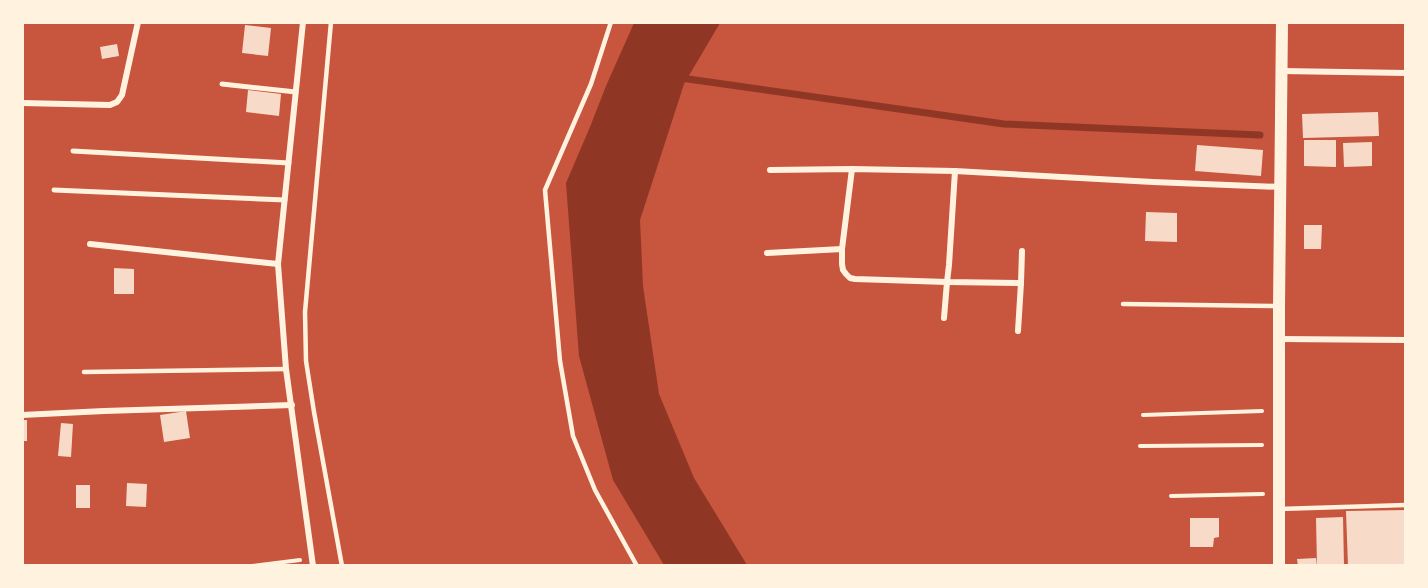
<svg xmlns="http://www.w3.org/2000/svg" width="1428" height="588" viewBox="0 0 1428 588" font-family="'Source Sans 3',sans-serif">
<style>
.water{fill:#8f3625}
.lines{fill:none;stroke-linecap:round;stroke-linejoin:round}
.stream{stroke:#8f3625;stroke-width:7}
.building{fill:#f7dbc8}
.path{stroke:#fff3e0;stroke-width:4}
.service{stroke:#fff3e0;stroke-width:4.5}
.pedestrian{stroke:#fff3e0;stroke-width:5}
.minor{stroke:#fff3e0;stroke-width:6}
.secondary{stroke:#fff3e0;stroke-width:12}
</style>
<rect width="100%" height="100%" fill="#c8553d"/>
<path class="water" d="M 634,23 L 720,23 L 684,84 L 640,220 L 643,286 L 659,394 L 694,478 L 747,565 L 664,565 L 613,480 L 579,356 L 566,183 L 590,127 L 606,86 Z"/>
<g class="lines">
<path class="stream" d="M 681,78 L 1004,124 L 1260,135"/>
</g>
<g class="building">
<path d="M 245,25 L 271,28 L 268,56 L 242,53 Z"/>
<path d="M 117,44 L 119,56 L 102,59 L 100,47 Z"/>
<path d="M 248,90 L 281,94 L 279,116 L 246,112 Z"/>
<path d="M 1378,112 L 1379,136 L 1303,138 L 1302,114 Z"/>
<path d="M 1304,140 L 1336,140 L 1336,167 L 1304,166 Z"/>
<path d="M 1372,142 L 1372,166 L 1344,167 L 1343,143 Z"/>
<path d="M 1197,145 L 1263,150 L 1261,176 L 1195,171 Z"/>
<path d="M 1146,212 L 1177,213 L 1177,242 L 1145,241 Z"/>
<path d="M 1304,225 L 1322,225 L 1321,249 L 1304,249 Z"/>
<path d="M 114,268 L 134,269 L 134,294 L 114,294 Z"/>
<path d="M 186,411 L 190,438 L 164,442 L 160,415 Z"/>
<rect x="22" y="420" width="5" height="21"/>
<path d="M 61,423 L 73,424 L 71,457 L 58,456 Z"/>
<path d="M 127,483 L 147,484 L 146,507 L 126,506 Z"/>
<rect x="76" y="485" width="14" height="23"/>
<path d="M 1406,510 L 1406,566 L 1348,566 L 1346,511 Z"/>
<path d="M 1343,517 L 1344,566 L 1317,566 L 1316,518 Z"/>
<path d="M 1190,518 L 1219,518 L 1219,537 L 1214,538 L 1213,547 L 1190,547 Z"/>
<path d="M 1316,558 L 1317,566 L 1298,566 L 1297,559 Z"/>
</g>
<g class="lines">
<g class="path">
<path d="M 1143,415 L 1262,411"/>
<path d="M 1140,446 L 1262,445"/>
<path d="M 1171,496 L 1263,494"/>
<path d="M 252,566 L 300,560"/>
</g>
<g class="service">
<path d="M 331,22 L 305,312 L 306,361 L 314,412 L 342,566"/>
<path d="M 611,22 L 591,84 L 545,190 L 560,361 L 573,436 L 595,490 L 637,566"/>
<path d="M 1123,304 L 1279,306"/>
<path d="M 84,372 L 286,369"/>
<path d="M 1279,509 L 1406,505"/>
</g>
<g class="pedestrian">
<path d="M 222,84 L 296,92"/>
<path d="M 73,151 L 289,163"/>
<path d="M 54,190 L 285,200"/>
</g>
<g class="minor">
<path d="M 303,22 L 278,264 L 286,369 L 313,566"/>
<path d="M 1282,71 L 1406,73"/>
<path d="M 22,103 L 110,105 L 117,102 L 122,95 L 138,22"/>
<path d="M 852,169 L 842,249 L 842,264 L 843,270 L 846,274 L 850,278 L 855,279 L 947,282 L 944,318"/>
<path d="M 770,170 L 852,169 L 955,171 L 1153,182 L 1281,187"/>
<path d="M 955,171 L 949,265 L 947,282 L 1021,283 L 1022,251"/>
<path d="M 90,244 L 278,264"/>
<path d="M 767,253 L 842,249"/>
<path d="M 1018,331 L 1021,283"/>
<path d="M 1279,339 L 1406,340"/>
<path d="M 22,415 L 104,411 L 292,405"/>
</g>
<path class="secondary" d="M 1279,566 L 1279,306 L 1282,22"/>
</g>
<rect width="1428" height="588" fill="none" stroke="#fff3e0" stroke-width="48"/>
</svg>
